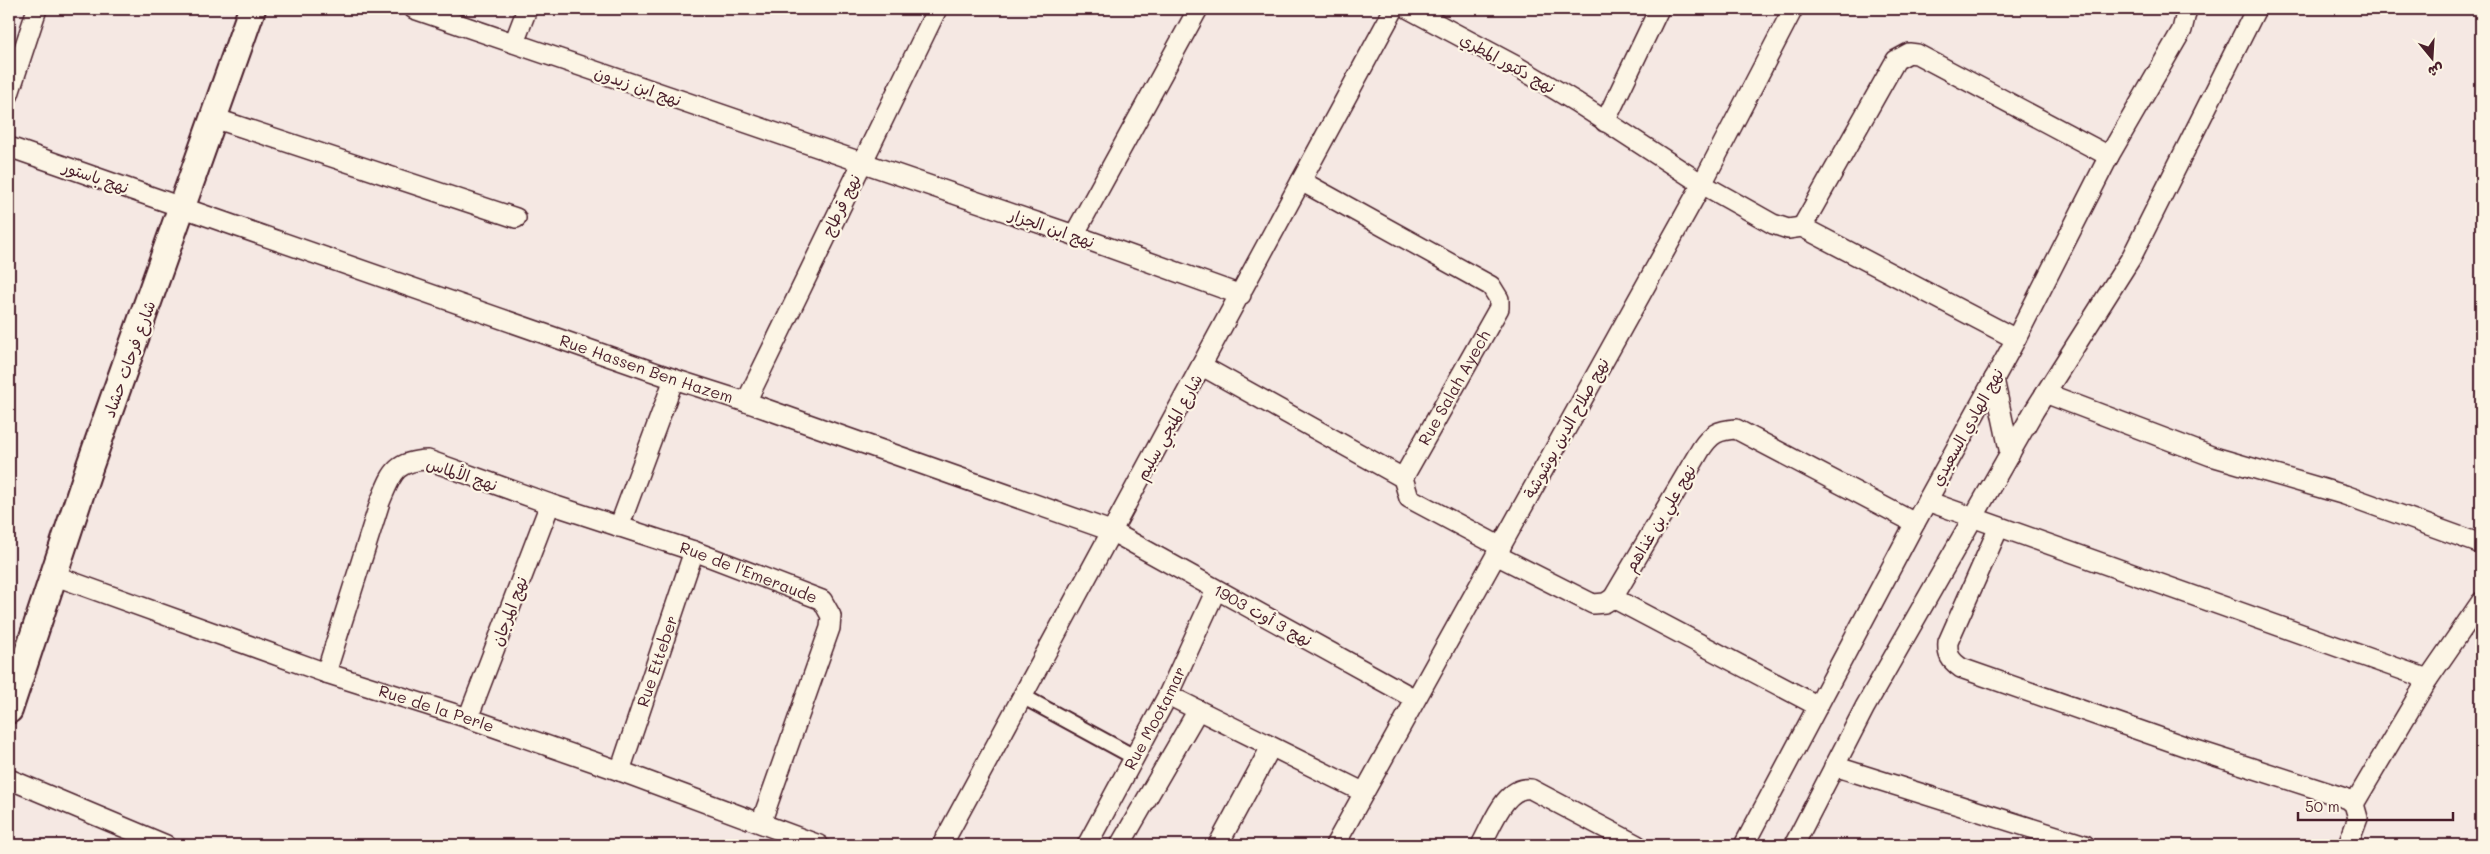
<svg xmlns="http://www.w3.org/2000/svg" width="2490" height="854" viewBox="0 0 2490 854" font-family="Mali,'Playpen Sans Arabic',sans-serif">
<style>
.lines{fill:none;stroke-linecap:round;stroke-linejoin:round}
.pedestrian-casing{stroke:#4a1f2b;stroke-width:18}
.minor-casing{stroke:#4a1f2b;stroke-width:22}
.secondary-casing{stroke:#4a1f2b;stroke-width:30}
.pedestrian{stroke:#fcf5e5;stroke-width:14}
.minor{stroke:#fcf5e5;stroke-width:19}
.secondary{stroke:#fcf5e5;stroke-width:26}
.labels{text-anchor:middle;stroke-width:4.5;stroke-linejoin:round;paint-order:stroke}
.street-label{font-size:16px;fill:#4a1f2b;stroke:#fcf5e5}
</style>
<rect width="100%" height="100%" fill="#f5e8e3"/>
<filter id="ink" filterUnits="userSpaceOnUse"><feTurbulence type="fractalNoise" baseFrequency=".02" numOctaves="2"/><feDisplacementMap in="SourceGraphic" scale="10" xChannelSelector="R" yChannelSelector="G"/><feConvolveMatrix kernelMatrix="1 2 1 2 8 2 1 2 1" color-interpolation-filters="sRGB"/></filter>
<g filter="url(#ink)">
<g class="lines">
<g class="pedestrian-casing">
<path id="pedestrian" d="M 1022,696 L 1136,758"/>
</g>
<g class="minor-casing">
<g id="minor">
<path d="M 414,9 L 1074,235 L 1241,295"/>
<path d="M 1409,9 L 1516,66 L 1576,102 L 1702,184 L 1773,224 L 1788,229 L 1802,227 L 2016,339"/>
<path d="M 514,43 L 527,9"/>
<path d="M 9,94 L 37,9"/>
<path d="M 214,118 L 516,218"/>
<path d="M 1605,122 L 1659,9"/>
<path id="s1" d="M 9,147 L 674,379 L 746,402 L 1111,531 L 1415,699"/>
<path d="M 1802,227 L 1896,60 L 1909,53 L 1917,54 L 2109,156"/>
<path d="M 1074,235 L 1198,9"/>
<path id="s2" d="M 1202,366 L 1403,478 L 1499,308 L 1499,299 L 1491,286 L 1301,181"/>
<path d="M 1994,379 L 2010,454"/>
<path d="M 2045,393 L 2211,456 L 2345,495 L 2481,544"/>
<path d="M 746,402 L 937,9"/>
<path d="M 1403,478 L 1409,498 L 1501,547"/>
<path d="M 1927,501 L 2428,679"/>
<path d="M 619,527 L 674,379"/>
<path d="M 1999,527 L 1948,642 C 1947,655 1950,660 1961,668 L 2187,747 L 2348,799 L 2354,804 L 2358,818 L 2348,845"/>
<path d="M 1496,555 L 1593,604 L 1605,603 L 1613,598"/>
<path id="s3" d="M 53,575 L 326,673 L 468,718 L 620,771 L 819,845"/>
<path id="s4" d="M 326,673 L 380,502 C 392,474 394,461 428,460 L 550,504 L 694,551 L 822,600 L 831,616 L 830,628 L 761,823"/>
<path d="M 1168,695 L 1363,792"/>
<path d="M 1818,706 L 1613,598 L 1701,449 C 1711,434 1718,430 1736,429 L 1915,523"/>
<path d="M 468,718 L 550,504"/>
<path d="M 1834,766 L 2085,845"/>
<path id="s5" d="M 620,771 L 694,551"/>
<path d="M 9,779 L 166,845"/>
<path d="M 2354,804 L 2428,679 L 2481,602"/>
<path d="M 942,845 L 1394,9"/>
<path id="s6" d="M 1087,845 L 1168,695 L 1216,590"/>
<path d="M 1120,845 L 1198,710"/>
<path d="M 1218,845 L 1271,747"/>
<path d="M 1335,845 L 1702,184 L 1793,9"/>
<path d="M 1481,845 C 1492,826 1505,785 1531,789 L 1637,845"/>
<path d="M 1744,845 L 1915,523 L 2016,339 L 2109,156 L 2182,30 L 2187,9"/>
<path d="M 1794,845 L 1865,707 L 2034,411 L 2131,258 L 2256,9"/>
</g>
</g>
<g class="secondary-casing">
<path id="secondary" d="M 9,710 L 89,468 L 252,9"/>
</g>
<use href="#pedestrian" class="pedestrian"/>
<use href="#minor" class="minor"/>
<use href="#secondary" class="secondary"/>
</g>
</g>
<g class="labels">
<g class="street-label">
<text transform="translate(1508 63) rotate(29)" y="6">نهج دكتور المطري</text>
<text transform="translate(638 86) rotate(19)" y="6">نهج ابن زيدون</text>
<text transform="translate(96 177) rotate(19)" y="6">نهج باستور</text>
<text transform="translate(841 205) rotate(-64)" y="6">نهج قرطاج</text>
<text transform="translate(1052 228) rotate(19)" y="6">نهج ابن الجزار</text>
<text transform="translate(129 359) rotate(-70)" y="6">شارع فرحات حشاد</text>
<text dy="6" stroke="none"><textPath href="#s1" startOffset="675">Rue Hassen Ben Hazem</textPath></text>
<text dy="6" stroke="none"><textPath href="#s2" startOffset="334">Rue Salah Ayech</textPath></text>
<text transform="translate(1169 427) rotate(-61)" y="6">شارع المنجي سليم</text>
<text transform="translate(1967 427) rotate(-61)" y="6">نهج الهادي السعيدي</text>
<text transform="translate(1566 428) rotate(-61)" y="6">نهج صلاح الدين بوشوشة</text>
<text transform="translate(462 474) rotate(18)" y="6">نهج الألماس</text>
<text transform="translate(1660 518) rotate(-59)" y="6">نهج علي بن غذاهم</text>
<text dy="6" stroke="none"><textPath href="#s4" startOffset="589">Rue de l'Emeraude</textPath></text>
<text transform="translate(509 611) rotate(-69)" y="6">نهج المرجان</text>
<text transform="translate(1263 615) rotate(29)" y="6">نهج 3 أوت 1903</text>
<text dy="6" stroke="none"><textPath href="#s5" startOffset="116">Rue Etteber</textPath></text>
<text dy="6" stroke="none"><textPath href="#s3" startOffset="406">Rue de la Perle</textPath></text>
<text dy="6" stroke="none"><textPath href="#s6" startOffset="144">Rue Mootamar</textPath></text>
</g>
</g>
<rect width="2490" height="854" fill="none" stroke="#fcf5e5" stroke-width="30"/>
<rect x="15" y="15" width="2460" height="824" fill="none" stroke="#4a1f2b" stroke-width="2" filter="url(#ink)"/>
<g transform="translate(2432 58) rotate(162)" stroke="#fcf5e5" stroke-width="4" paint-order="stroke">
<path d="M0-4L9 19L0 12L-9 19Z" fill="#4a1f2b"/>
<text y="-8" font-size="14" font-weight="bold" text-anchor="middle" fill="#4a1f2b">ش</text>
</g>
<path d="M2298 812v8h155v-8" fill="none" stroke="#4a1f2b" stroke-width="2.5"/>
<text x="2305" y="812" font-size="15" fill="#4a1f2b" stroke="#fcf5e5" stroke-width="4" paint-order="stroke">50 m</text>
</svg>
